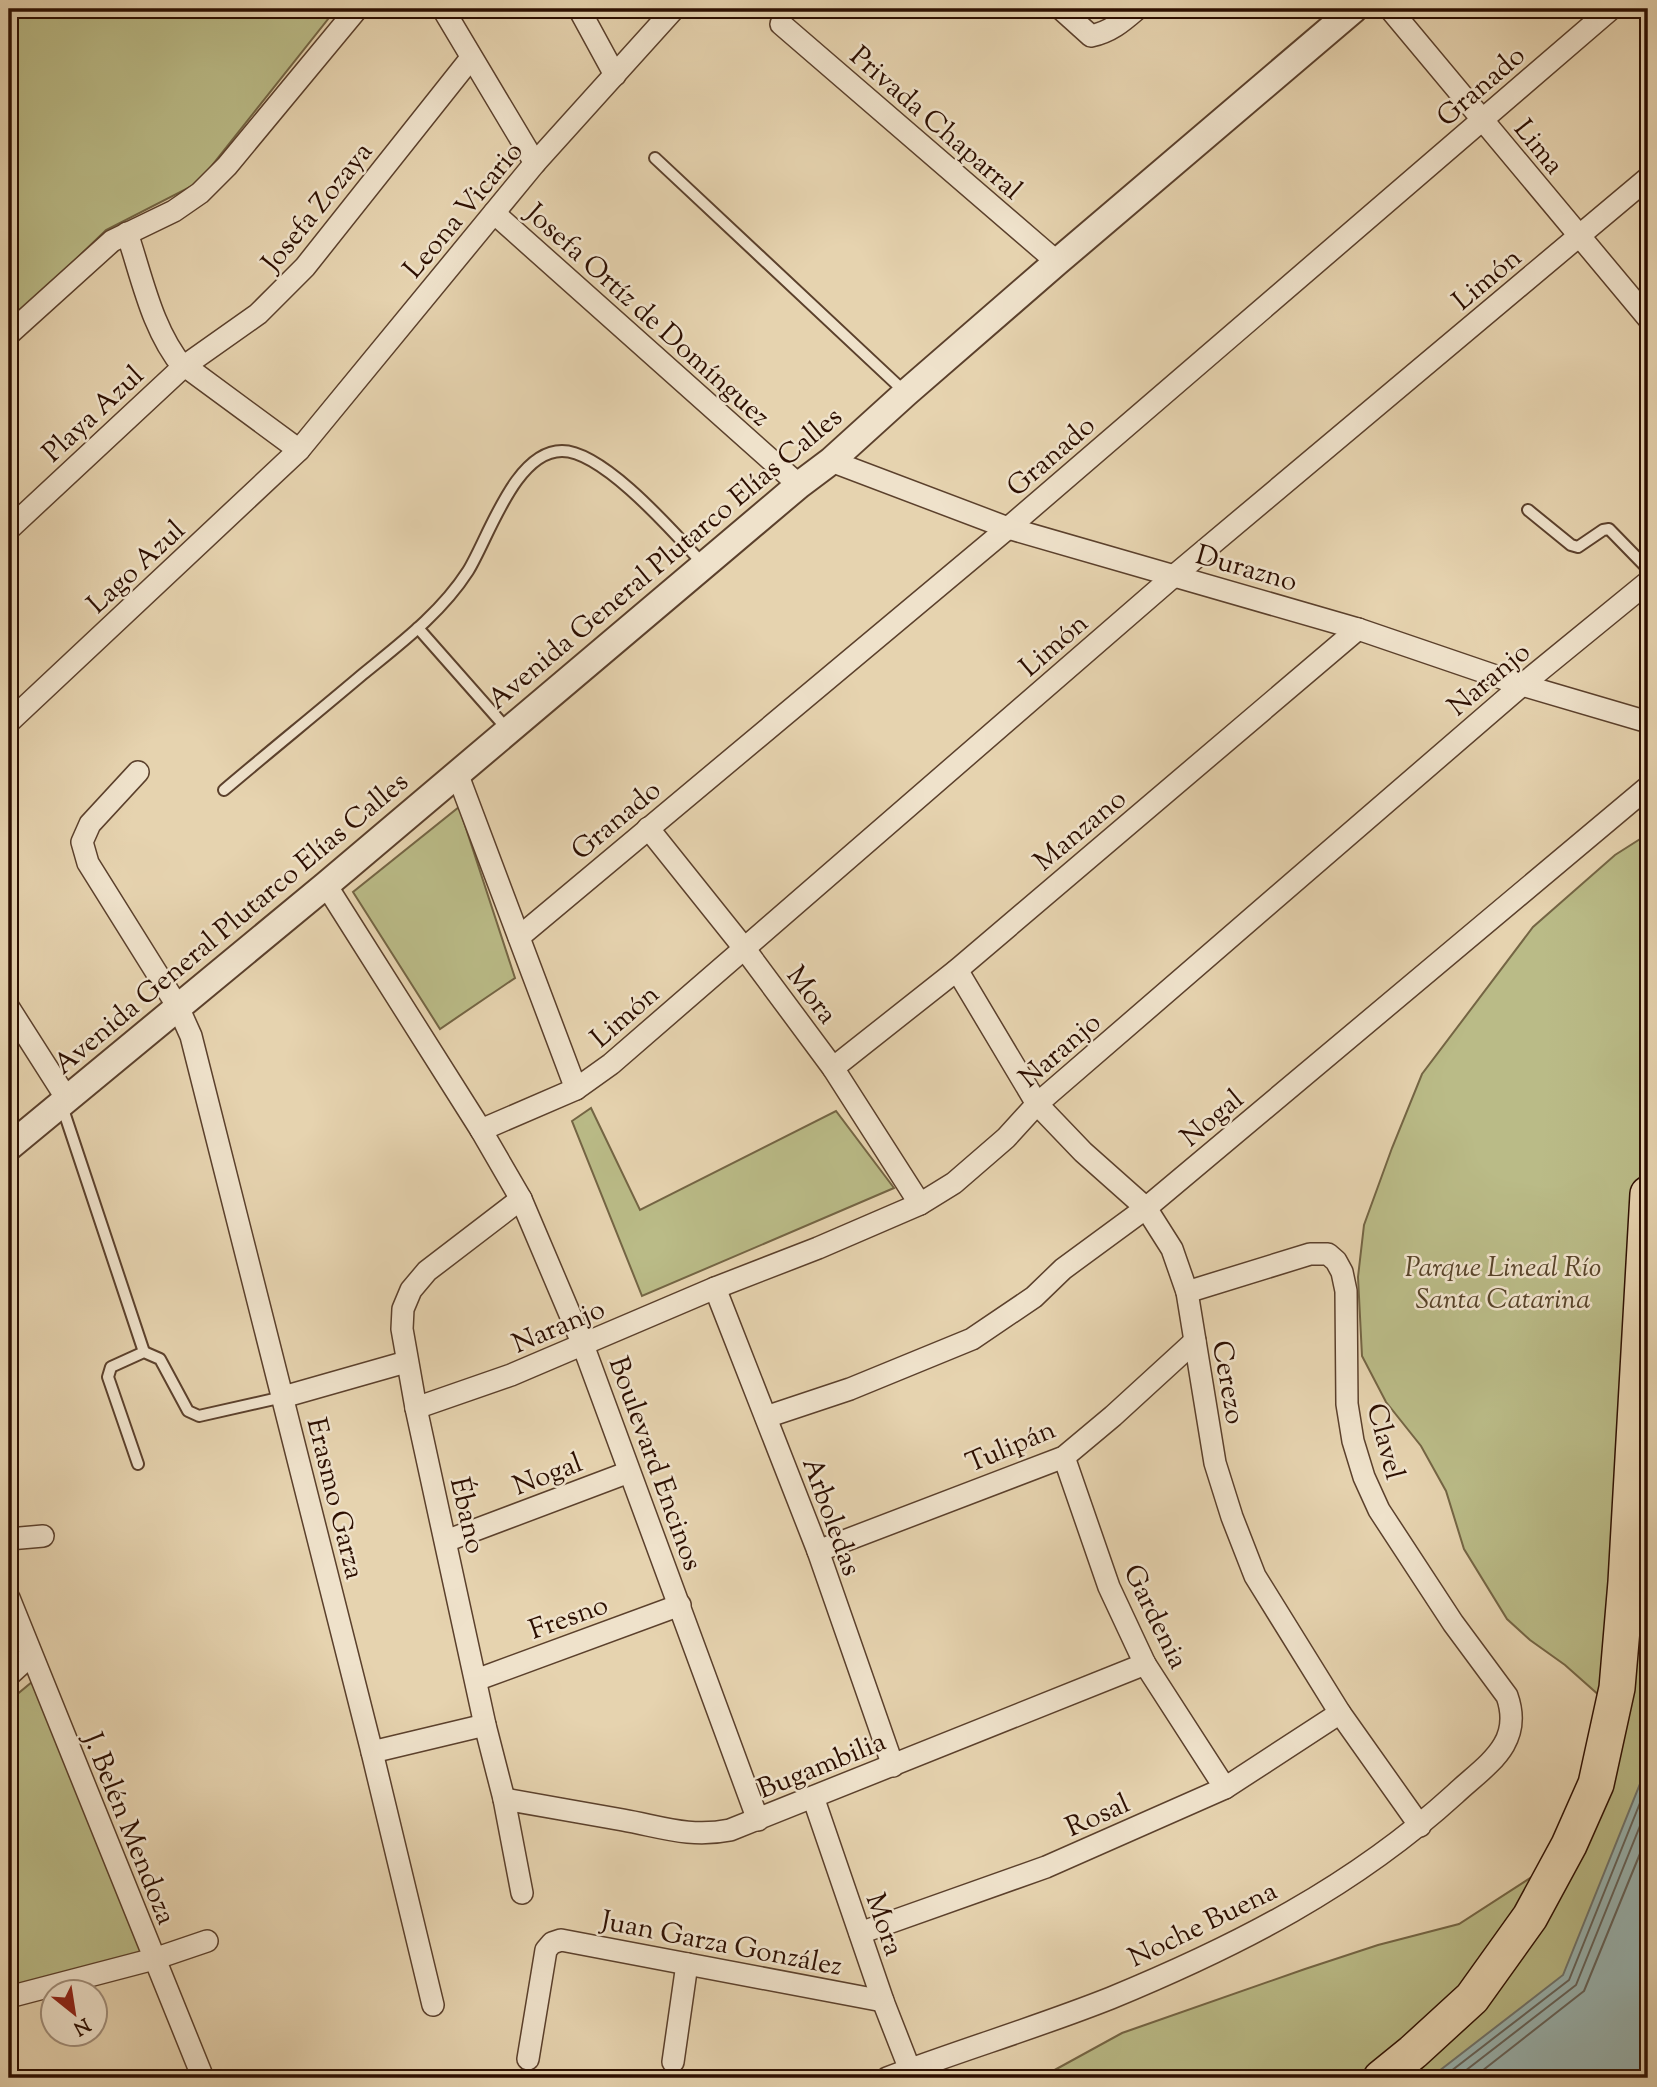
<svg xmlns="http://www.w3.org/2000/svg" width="1657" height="2087" viewBox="0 0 1657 2087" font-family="'Sorts Mill Goudy',serif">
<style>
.green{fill:#babb87;stroke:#746544;stroke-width:2}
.water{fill:#99b6b4;stroke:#6e736c;stroke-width:2}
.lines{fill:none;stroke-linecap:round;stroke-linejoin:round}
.shore{stroke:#63625a;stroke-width:2}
.service-casing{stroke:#5b402c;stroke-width:14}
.minor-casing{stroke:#5b402c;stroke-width:24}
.tertiary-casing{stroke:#5b402c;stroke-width:30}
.trunk-casing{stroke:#2d0f01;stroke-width:38}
.service{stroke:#efe2cb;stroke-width:10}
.minor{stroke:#efe2cb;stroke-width:21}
.tertiary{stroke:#efe2cb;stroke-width:26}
.trunk{stroke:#e6d3af;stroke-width:35}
.labels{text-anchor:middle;stroke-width:5;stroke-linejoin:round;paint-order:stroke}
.street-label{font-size:28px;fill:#2d0f01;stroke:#efe2cb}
.park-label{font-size:28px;font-style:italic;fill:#574329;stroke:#efe2cb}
</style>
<rect width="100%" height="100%" fill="#e6d3af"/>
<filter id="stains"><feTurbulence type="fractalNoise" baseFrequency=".00286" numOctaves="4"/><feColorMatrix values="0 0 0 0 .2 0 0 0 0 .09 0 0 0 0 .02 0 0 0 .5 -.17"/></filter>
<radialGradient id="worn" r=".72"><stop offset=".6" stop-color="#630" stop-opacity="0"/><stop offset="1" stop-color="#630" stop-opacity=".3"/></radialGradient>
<g class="green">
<path d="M 9,9 L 336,9 L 198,183 L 106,230 L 9,324 Z"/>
<path d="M 459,807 L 515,978 L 440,1029 L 353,892 Z"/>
<path d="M 1648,834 L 1648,2078 L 1040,2078 L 1122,2033 L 1305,1969 L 1378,1945 L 1459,1924 L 1555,1862 L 1593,1805 L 1601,1697 L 1565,1665 L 1530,1640 L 1507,1619 L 1464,1549 L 1446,1491 L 1421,1446 L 1386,1402 L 1362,1356 L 1358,1277 L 1364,1225 L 1392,1148 L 1422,1074 L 1533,927 L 1615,855 Z"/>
<path d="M 591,1108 L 640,1210 L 836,1111 L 894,1188 L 642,1296 L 572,1121 Z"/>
<path d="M 32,1682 L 142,1953 L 9,1991 L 9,1701 Z"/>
</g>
<path class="water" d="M 1648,1764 L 1648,2078 L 1430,2078 L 1563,1975 Z"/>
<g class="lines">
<g class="shore">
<path d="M 1442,2078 L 1569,1980 L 1648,1783"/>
<path d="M 1456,2078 L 1576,1985 L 1648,1806"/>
<path d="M 1473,2078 L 1584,1991 L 1648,1834"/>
</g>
<g class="service-casing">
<g id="service">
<path d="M 655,158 L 906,393"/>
<path d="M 1528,510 L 1571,545 L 1578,547 L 1603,530 L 1609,529 L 1648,569"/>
<path d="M 418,628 L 508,730"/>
<path d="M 224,790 C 270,751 317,713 363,674 C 401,643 441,613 468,571 C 489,537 515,451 562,451 C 604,451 676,535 704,565"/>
<path d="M 62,1106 L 144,1352"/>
<path d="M 138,1464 L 108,1377 L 111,1367 L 144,1352 L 160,1359 L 188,1411 L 199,1416 L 283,1397"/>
</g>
</g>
<g class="minor-casing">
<g id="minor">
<path d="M 443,9 L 535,163"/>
<path d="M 579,9 L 615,75"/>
<path d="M 1061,9 L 1091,36 C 1110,32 1122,22 1137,9"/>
<path d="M 1390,9 L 1648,318"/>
<path d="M 781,24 L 1057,262"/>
<path d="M 494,213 L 799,485"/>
<path d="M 127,233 C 142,277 152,330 183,367 L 185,366 L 299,450"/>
<path d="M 9,334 L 112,241 L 174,211 L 200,193 L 227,166 L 357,9"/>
<path d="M 831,461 L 1008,528 L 1358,629 L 1522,685 L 1648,722"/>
<path d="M 9,529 L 183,367 L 258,314 L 305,267 L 471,58"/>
<path d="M 9,722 L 299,450 L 535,163 L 674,9"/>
<path d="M 138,772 L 90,824 L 82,842 L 88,863 L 178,1007 L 191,1036 L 372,1752 L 433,2005"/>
<path d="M 457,773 L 576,1089"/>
<path d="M 648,828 L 744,948 L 833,1068 L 920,1204"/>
<path d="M 326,885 L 481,1130 L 521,1199 L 583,1345 L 758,1820"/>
<path d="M 519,937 L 1008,528 L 1611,9"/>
<path d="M 957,970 L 1037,1104 L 1083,1152 L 1146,1208 L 1172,1249 L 1187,1292 L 1215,1463 L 1232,1517 L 1255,1576 L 1340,1713 L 1420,1826"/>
<path d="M 9,1008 L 67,1099"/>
<path d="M 833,1068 L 957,970 L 1358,629"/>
<path d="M 481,1130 L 576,1089 L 611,1064 L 1175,575 L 1648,178"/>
<path d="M 521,1199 L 427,1271 L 411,1290 L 403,1309 L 402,1329 L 416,1408 L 485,1725 L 504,1799 L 522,1893"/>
<path d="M 715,1288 L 818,1551 L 893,1766"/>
<path d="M 283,1397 L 406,1362"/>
<path d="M 416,1408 L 511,1375 L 715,1288 L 818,1248 L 920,1204 L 954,1183 L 1006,1138 L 1037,1104 L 1522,685 L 1648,582"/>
<path d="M 766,1417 L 850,1389 L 972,1339 L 1034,1297 L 1063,1269 L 1146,1208 L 1648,787"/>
<path d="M 1064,1457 L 1109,1587 L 1145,1664 L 1225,1788"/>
<path d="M 9,1539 L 43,1536"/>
<path d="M 446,1541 L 629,1472"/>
<path d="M 818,1551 L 1064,1457 L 1113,1416 L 1195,1341"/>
<path d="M 9,1598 L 203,2078"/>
<path d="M 9,1675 L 31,1655"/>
<path d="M 476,1680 L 680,1605"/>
<path d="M 372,1752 L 485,1725"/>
<path d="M 813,1797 L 883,2001 L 910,2070"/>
<path d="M 504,1799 C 544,1806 583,1813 623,1820 C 662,1827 690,1838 730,1830 L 1145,1664"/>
<path d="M 860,1933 L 1046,1867 L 1225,1788 L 1340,1713"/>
<path d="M 9,1997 L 154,1959 L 207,1941"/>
<path d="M 528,2059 L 546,1950 L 552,1943 L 561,1940 L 883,2001"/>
<path d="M 673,2062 L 687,1964"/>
<path d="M 887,2078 C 961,2050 1038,2027 1111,1998 C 1237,1946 1353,1887 1455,1794 C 1486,1765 1524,1744 1507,1696 L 1453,1623 L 1379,1510 L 1364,1477 L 1353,1441 L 1347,1404 L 1346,1291 L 1342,1272 L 1336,1261 L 1328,1254 L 1310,1254 L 1187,1292"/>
</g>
</g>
<g class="tertiary-casing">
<path id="tertiary" d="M 9,1147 L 326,885 L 799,485 L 831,461 L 906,393 L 1057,262 L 1354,9"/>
</g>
<g class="trunk-casing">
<path id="trunk" d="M 1381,2078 L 1413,2052 L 1472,1998 L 1530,1917 L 1569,1845 L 1596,1784 L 1617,1688 L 1626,1582 L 1648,1194"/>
</g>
<use href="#service" class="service"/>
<use href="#minor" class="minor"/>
<use href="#tertiary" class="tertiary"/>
<use href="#trunk" class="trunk"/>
</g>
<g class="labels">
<g class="street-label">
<text transform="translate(1480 85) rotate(-41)" y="10">Granado</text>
<text transform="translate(937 122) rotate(41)" y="10">Privada Chaparral</text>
<text transform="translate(1540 146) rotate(51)" y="10">Lima</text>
<text transform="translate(316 206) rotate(-51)" y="10">Josefa Zozaya</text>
<text transform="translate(462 209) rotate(-50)" y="10">Leona Vicario</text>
<text transform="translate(1486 278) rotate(-40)" y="10">Limón</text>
<text transform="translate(649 314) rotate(42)" y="10">Josefa Ortíz de Domínguez</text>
<text transform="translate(92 413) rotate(-43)" y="10">Playa Azul</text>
<text transform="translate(1050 455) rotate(-41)" y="10">Granado</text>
<text transform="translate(664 557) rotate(-40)" y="10">Avenida General Plutarco Elías Calles</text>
<text transform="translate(135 566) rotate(-43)" y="10">Lago Azul</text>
<text transform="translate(1247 567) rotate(16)" y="10">Durazno</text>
<text transform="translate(1053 644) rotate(-41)" y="10">Limón</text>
<text transform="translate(1488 678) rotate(-40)" y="10">Naranjo</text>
<text transform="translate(615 819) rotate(-40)" y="10">Granado</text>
<text transform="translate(1079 829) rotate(-40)" y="10">Manzano</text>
<text transform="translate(230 922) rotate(-40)" y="10">Avenida General Plutarco Elías Calles</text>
<text transform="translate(813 994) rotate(53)" y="10">Mora</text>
<text transform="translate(624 1015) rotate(-41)" y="10">Limón</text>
<text transform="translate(1059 1049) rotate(-41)" y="10">Naranjo</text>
<text transform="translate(1211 1117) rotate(-40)" y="10">Nogal</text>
<text transform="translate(558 1325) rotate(-23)" y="10">Naranjo</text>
<text transform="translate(1230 1382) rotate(80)" y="10">Cerezo</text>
<text transform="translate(1387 1441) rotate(75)" y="10">Clavel</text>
<text transform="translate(1010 1445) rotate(-23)" y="10">Tulipán</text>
<text transform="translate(657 1463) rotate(70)" y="10">Boulevard Encinos</text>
<text transform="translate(547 1473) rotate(-21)" y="10">Nogal</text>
<text transform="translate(337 1498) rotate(76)" y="10">Erasmo Garza</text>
<text transform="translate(469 1515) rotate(77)" y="10">Ébano</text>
<text transform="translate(833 1516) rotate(70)" y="10">Arboledas</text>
<text transform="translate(568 1616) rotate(-20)" y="10">Fresno</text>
<text transform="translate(1157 1616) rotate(64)" y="10">Gardenia</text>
<text transform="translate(821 1764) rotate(-22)" y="10">Bugambilia</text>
<text transform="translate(1097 1814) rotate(-24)" y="10">Rosal</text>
<text transform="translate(131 1828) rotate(68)" y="10">J. Belén Mendoza</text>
<text transform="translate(1202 1923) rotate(-26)" y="10">Noche Buena</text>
<text transform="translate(886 1924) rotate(71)" y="10">Mora</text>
<text transform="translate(722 1942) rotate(11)" y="10">Juan Garza González</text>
</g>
<g class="park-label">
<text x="1503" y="1276">Parque Lineal Río<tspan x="1503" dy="32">Santa Catarina</tspan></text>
</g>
</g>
<rect width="1657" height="2087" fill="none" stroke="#e6d3af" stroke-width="35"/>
<rect x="10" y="10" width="1636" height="2066" fill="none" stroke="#2d0f01" stroke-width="3.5"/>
<rect x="18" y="18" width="1622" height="2052" fill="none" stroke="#2d0f01" stroke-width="2"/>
<g transform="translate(74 2013) rotate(150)"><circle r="33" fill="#efe2cb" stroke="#a18e7a" stroke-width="2"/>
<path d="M0-5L12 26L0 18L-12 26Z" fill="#8f2418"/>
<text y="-10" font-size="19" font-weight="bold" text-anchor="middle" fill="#2d0f01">N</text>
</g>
<rect width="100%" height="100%" filter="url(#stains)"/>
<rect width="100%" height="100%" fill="url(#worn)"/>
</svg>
